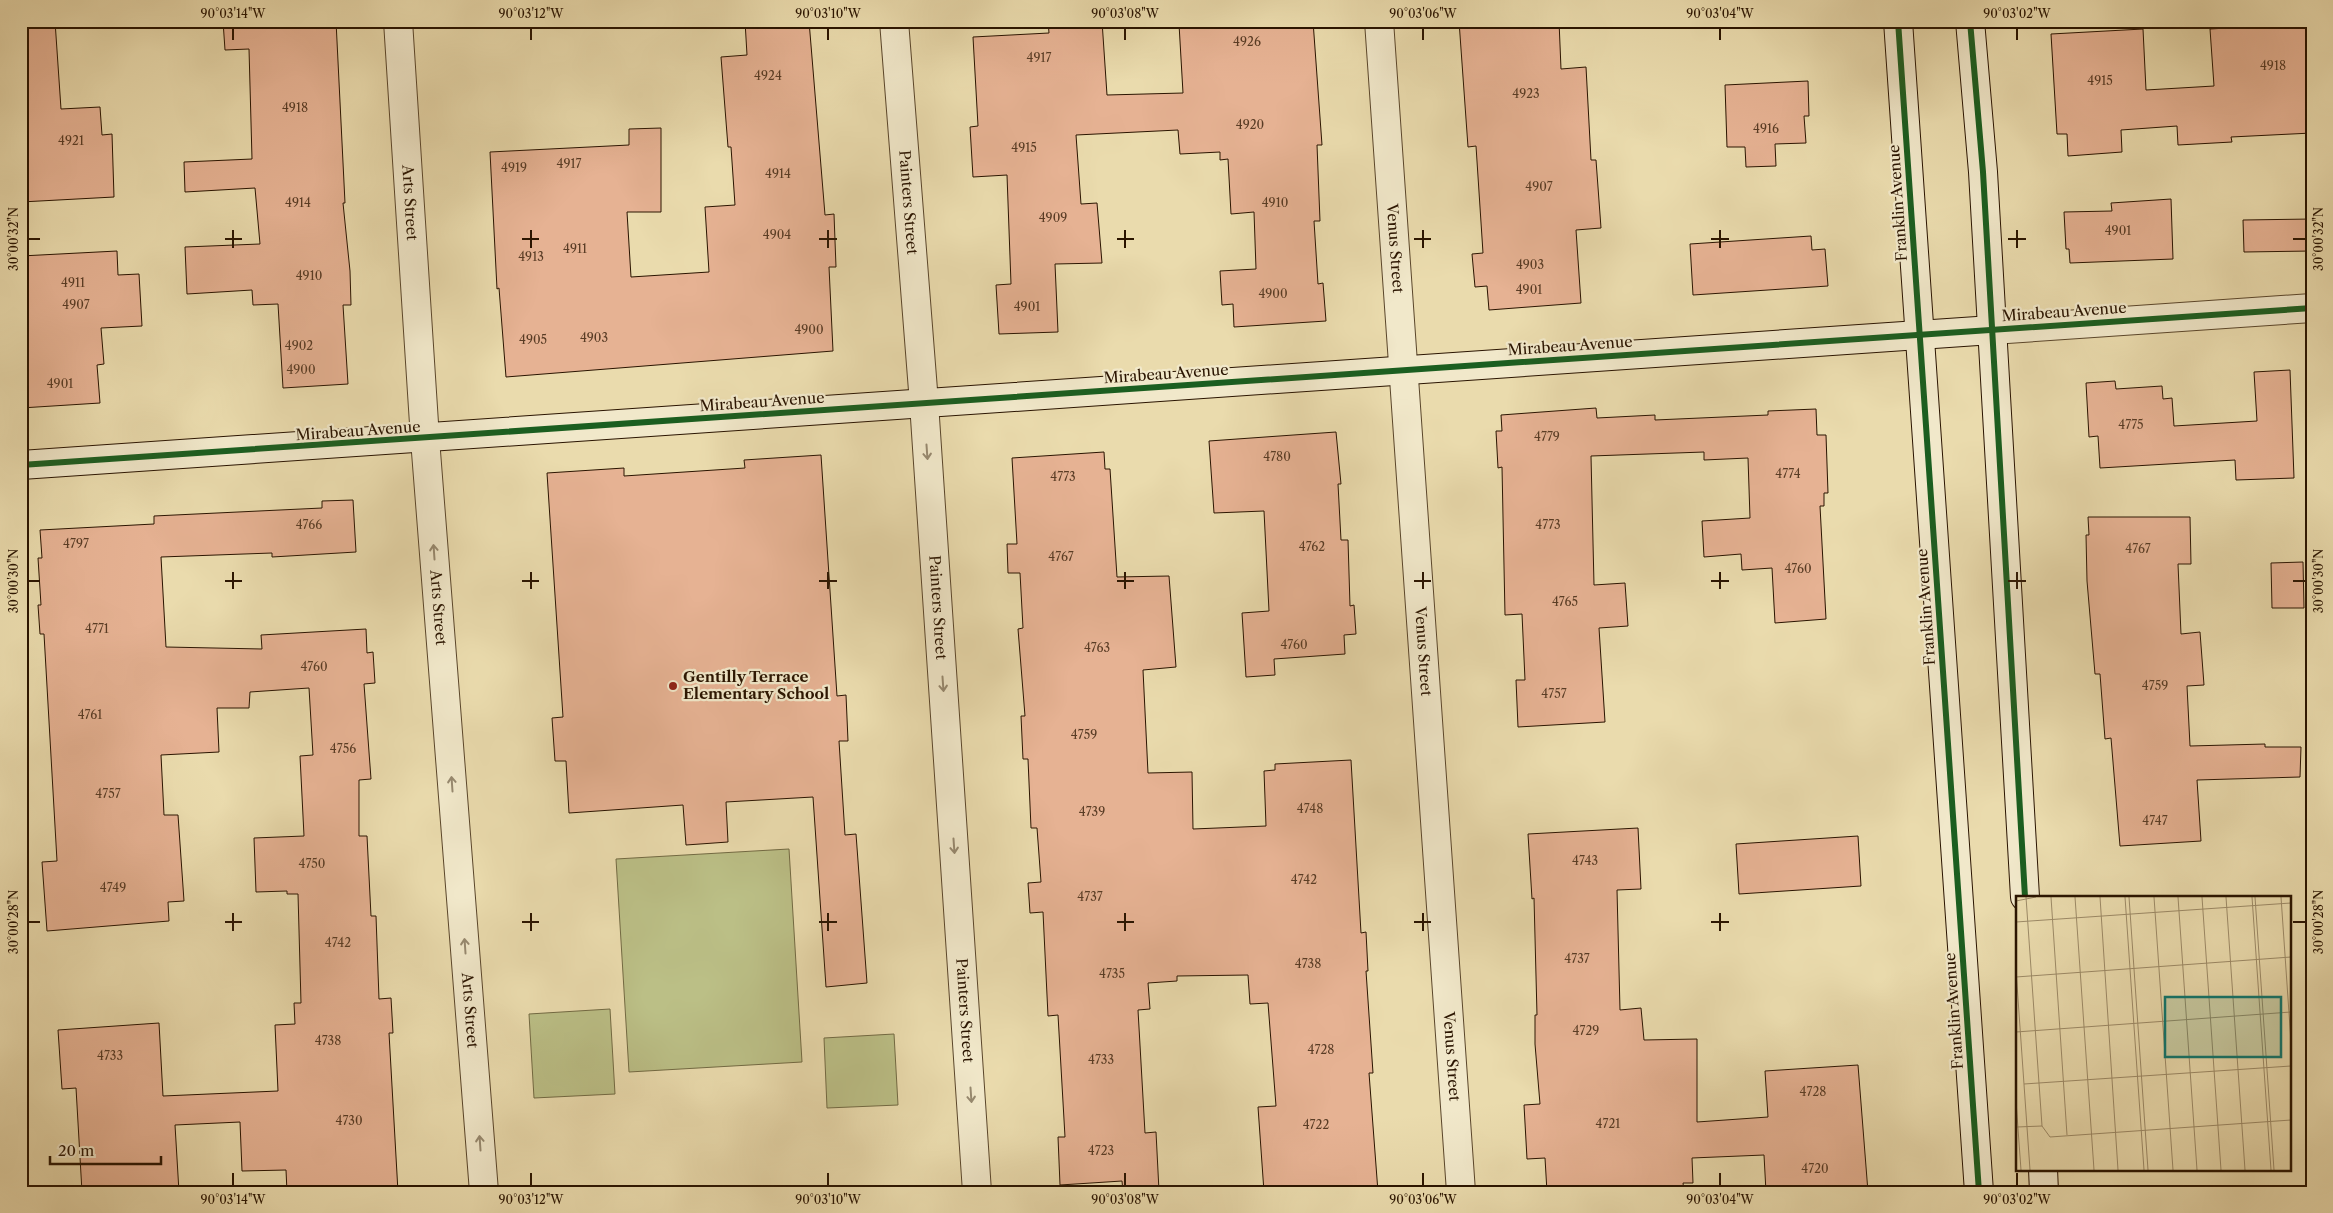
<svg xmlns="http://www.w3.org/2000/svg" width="2333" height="1213" viewBox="0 0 2333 1213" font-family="'Libre Caslon Text',serif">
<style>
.green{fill:#bbbf86;stroke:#726a43}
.building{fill:#e6b293;stroke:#2a1400}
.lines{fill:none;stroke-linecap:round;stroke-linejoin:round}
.street-casing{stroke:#5a462b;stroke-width:30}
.secondary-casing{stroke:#2a1400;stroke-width:30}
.street{stroke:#f1e8ca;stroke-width:28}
.secondary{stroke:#f1e8ca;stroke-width:28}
.cycleway-casing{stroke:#f1e8ca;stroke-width:9}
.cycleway{stroke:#1b5e20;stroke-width:6}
.oneway{stroke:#97896f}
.ticks{fill:none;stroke:#2a1400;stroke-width:2}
.poi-dot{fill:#8f2418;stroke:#f1e8ca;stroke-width:2}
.labels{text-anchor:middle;stroke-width:4.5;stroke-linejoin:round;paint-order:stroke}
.number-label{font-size:12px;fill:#593c25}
.street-label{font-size:15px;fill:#2a1400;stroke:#f1e8ca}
.poi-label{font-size:15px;font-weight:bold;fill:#2a1400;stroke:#f1e8ca;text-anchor:start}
.inset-road{fill:none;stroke:#9d8b68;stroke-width:1}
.view{fill:#0f766e;fill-opacity:0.15;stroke:#0f766e;stroke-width:2.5}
.inset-edge{fill:none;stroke:#2a1400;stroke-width:2.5}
.neatline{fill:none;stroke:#2a1400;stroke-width:2}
.ticks-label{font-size:12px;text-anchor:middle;fill:#2a1400}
</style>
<rect width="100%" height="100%" fill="#eadbad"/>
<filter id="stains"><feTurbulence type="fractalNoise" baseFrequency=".004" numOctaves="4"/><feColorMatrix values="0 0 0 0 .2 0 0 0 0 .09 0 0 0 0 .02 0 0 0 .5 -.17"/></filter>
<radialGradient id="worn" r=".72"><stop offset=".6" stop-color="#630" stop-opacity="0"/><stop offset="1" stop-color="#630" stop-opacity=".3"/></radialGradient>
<g class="green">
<path d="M 789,849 L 802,1062 L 629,1072 L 616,859 Z"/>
<path d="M 610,1009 L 615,1094 L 534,1098 L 529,1014 Z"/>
<path d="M 894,1034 L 898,1105 L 827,1108 L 824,1038 Z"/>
</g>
<g class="building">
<path d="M 21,21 L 55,21 L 61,109 L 100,107 L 102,135 L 112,134 L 114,197 L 21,202 Z"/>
<path d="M 223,21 L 336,21 L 345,203 L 343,203 L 350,271 L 351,305 L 343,305 L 348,384 L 283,388 L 278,304 L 253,305 L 252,290 L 187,294 L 185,247 L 260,244 L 255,188 L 185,192 L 184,162 L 252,159 L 249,49 L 225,50 Z"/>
<path d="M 745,21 L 809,21 L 825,215 L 834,214 L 836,267 L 829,267 L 833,351 L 506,377 L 499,288 L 497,289 L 490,152 L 629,145 L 629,129 L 661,128 L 661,212 L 627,212 L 631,277 L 709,272 L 705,207 L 735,205 L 731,147 L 728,147 L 721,57 L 747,55 Z"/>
<path d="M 1048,21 L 1102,21 L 1107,95 L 1183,93 L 1179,24 L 1216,21 L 1313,21 L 1322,145 L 1317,145 L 1320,221 L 1314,221 L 1318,284 L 1323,283 L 1326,321 L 1234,327 L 1233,304 L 1222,305 L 1220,271 L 1256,269 L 1254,212 L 1231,214 L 1228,159 L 1220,160 L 1220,152 L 1180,154 L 1178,130 L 1076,135 L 1081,204 L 1097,203 L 1102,263 L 1055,264 L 1058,332 L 999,334 L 996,285 L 1011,284 L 1007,175 L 973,177 L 970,127 L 978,126 L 973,37 L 1049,33 Z"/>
<path d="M 1459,21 L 1559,21 L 1561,69 L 1586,67 L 1591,160 L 1596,160 L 1601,228 L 1576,230 L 1581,303 L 1489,310 L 1487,286 L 1475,287 L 1472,254 L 1483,253 L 1476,146 L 1468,147 Z"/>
<path d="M 2312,23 L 2312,133 L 2231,137 L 2232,142 L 2178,145 L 2177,126 L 2121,130 L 2122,152 L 2068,156 L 2067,134 L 2057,134 L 2051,34 L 2143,29 L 2146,90 L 2214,86 L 2210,29 Z"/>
<path d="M 1808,81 L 1809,116 L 1804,116 L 1806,143 L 1775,144 L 1776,166 L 1746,167 L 1745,147 L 1727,147 L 1725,85 Z"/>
<path d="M 2171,199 L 2173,259 L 2070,263 L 2069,249 L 2066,249 L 2064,212 L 2112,211 L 2111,203 Z"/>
<path d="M 2312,219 L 2312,251 L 2244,252 L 2243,220 Z"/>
<path d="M 1811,236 L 1812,250 L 1825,249 L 1828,286 L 1693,295 L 1690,244 Z"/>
<path d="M 117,251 L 118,275 L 139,274 L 142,326 L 101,328 L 104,364 L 97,365 L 100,403 L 21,408 L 21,256 Z"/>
<path d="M 2290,370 L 2294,478 L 2236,480 L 2235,460 L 2100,468 L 2098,436 L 2089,437 L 2086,383 L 2115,381 L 2116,389 L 2162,386 L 2163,399 L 2172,398 L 2174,426 L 2257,421 L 2254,372 Z"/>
<path d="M 1596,408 L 1597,418 L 1655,415 L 1655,420 L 1768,415 L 1768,411 L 1816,409 L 1817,435 L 1826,435 L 1828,493 L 1824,493 L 1824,506 L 1820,506 L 1826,619 L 1775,623 L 1772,568 L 1742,570 L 1741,554 L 1704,557 L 1702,521 L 1750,518 L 1748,458 L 1704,460 L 1704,452 L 1591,456 L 1594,585 L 1625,583 L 1628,626 L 1599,628 L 1605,722 L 1518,727 L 1516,680 L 1525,680 L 1522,614 L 1505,615 L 1502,467 L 1498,468 L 1496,431 L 1502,431 L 1501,415 Z"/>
<path d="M 1336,432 L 1341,484 L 1338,484 L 1341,540 L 1348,540 L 1350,606 L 1354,605 L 1356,634 L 1344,635 L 1345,654 L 1274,659 L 1275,675 L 1246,677 L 1242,613 L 1269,611 L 1264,511 L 1214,513 L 1209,441 Z"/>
<path d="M 1104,452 L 1105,469 L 1110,469 L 1117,577 L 1169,576 L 1176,667 L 1143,670 L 1148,773 L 1192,772 L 1193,829 L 1266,826 L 1264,771 L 1275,770 L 1275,764 L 1351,760 L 1361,933 L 1366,932 L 1368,971 L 1366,971 L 1373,1073 L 1369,1073 L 1378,1192 L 1264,1192 L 1258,1107 L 1276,1106 L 1268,1003 L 1250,1004 L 1248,975 L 1177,976 L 1177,981 L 1148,983 L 1150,1009 L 1138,1010 L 1145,1133 L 1156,1132 L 1159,1191 L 1123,1192 L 1122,1181 L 1060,1185 L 1058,1137 L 1065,1137 L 1058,1015 L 1048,1016 L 1043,912 L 1030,913 L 1028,883 L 1041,882 L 1037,828 L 1031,828 L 1028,759 L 1023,759 L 1021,716 L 1025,716 L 1018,629 L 1023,628 L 1020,573 L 1008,573 L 1007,544 L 1017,544 L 1012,458 Z"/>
<path d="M 821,455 L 837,696 L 846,695 L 848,741 L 839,741 L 845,835 L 856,834 L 867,983 L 826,987 L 813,797 L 726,802 L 728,842 L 686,845 L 683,805 L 569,813 L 566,761 L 555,761 L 552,718 L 563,717 L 547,473 L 624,468 L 624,476 L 745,468 L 744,460 Z"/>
<path d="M 353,500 L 356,552 L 272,557 L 272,553 L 161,557 L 166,647 L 262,649 L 261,635 L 366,629 L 367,653 L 373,652 L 375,683 L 364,684 L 371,779 L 359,780 L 359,836 L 367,836 L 371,916 L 376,916 L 379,999 L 391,998 L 393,1033 L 389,1033 L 398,1192 L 287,1192 L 286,1170 L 242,1171 L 240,1122 L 175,1125 L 179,1192 L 82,1192 L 76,1088 L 62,1089 L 58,1030 L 159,1023 L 163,1096 L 278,1091 L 275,1025 L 295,1024 L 294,1003 L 301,1003 L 298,894 L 287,894 L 287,891 L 256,892 L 254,838 L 304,836 L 300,756 L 313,755 L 309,688 L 250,692 L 249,708 L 217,708 L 219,752 L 161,755 L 164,815 L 178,815 L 184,901 L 168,902 L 169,921 L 47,931 L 42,862 L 57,861 L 44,634 L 40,634 L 38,605 L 41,605 L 38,558 L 42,558 L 40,530 L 154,524 L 154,516 L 322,508 L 322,501 Z"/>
<path d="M 2088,517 L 2190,517 L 2191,564 L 2178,564 L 2181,634 L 2200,632 L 2204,685 L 2187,686 L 2190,746 L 2265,744 L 2265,747 L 2301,747 L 2300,777 L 2197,780 L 2201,841 L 2120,846 L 2111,738 L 2105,739 L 2100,674 L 2095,674 L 2087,581 L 2086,535 L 2089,535 Z"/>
<path d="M 2303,562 L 2304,608 L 2272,608 L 2271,563 Z"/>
<path d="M 1638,828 L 1641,889 L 1617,890 L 1620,1010 L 1641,1008 L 1644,1040 L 1697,1039 L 1697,1122 L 1768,1117 L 1765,1071 L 1858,1065 L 1868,1192 L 1766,1192 L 1764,1155 L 1692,1158 L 1693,1183 L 1683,1183 L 1684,1192 L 1547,1192 L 1545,1158 L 1527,1159 L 1524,1105 L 1540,1104 L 1535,1044 L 1535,1015 L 1537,1015 L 1534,898 L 1532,899 L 1528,834 Z"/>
<path d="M 1858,836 L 1861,886 L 1739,894 L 1736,844 Z"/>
</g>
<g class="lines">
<g class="street-casing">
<g id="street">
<path id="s1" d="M 398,21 L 425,439 L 484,1192"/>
<path id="s2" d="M 894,21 L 924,403 L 977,1192"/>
<path id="s3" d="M 1379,21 L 1461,1192"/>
<path d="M 1992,330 L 2312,308"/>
</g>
</g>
<g class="secondary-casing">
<g id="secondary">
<path d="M 1898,21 L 1979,1192"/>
<path d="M 1970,21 L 1983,172 L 2025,897"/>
<path d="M 21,465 L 1992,330"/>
<path d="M 2043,1169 L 2044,1192"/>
</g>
</g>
<use href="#street" class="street"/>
<use href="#secondary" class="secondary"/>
<g class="cycleway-casing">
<g id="cycleway">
<path d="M 1898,21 L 1979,1192"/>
<path d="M 1970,21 L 1983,172 L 2025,897"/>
<path d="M 21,465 L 2312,308"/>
</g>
</g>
<use href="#cycleway" class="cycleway"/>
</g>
<defs><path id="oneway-shaft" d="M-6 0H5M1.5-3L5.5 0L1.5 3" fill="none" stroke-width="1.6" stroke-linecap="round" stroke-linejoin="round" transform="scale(1.25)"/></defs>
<g class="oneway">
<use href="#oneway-shaft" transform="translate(927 452) rotate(86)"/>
<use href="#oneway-shaft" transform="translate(434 552) rotate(-94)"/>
<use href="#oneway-shaft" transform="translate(943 684) rotate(86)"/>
<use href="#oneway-shaft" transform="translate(452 784) rotate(-94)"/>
<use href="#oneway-shaft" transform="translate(954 846) rotate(86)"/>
<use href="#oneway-shaft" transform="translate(465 946) rotate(-94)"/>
<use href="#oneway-shaft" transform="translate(971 1095) rotate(86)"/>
<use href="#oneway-shaft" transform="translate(480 1143) rotate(-94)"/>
</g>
<path class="ticks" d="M 233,28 L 233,40M 531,28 L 531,40M 828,28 L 828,40M 1125,28 L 1125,40M 1423,28 L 1423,40M 1720,28 L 1720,40M 2017,28 L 2017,40M 233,230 L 233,248M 531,230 L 531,248M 828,230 L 828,248M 1125,230 L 1125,248M 1423,230 L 1423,248M 1720,230 L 1720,248M 2017,230 L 2017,248M 28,239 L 40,239M 225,239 L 242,239M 522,239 L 539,239M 819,239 L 837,239M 1117,239 L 1134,239M 1414,239 L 1431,239M 1711,239 L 1729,239M 2008,239 L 2026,239M 2293,239 L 2306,239M 233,572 L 233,589M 531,572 L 531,589M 828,572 L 828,589M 1125,572 L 1125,589M 1423,572 L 1423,589M 1720,572 L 1720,589M 2017,572 L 2017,589M 28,581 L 40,581M 225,581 L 242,581M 522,581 L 539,581M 819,581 L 837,581M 1117,581 L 1134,581M 1414,581 L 1431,581M 1711,581 L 1729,581M 2008,581 L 2026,581M 2293,581 L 2306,581M 233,913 L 233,931M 531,913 L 531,931M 828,913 L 828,931M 1125,913 L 1125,931M 1423,913 L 1423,931M 1720,913 L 1720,931M 28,922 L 40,922M 225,922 L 242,922M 522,922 L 539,922M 819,922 L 837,922M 1117,922 L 1134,922M 1414,922 L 1431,922M 1711,922 L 1729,922M 2293,922 L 2306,922M 233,1173 L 233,1186M 531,1173 L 531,1186M 828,1173 L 828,1186M 1125,1173 L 1125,1186M 1423,1173 L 1423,1186M 1720,1173 L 1720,1186M 2017,1173 L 2017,1186"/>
<circle class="poi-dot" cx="673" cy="686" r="5"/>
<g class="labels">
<g class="number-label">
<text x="1247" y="46">4926</text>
<text x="1039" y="62">4917</text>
<text x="2273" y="70">4918</text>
<text x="768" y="80">4924</text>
<text x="2100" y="85">4915</text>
<text x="1526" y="98">4923</text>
<text x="295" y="112">4918</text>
<text x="1250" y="129">4920</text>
<text x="1766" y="133">4916</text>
<text x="71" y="145">4921</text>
<text x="1024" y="152">4915</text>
<text x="569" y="168">4917</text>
<text x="514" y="172">4919</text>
<text x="778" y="178">4914</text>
<text x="1539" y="191">4907</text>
<text x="298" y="207">4914</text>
<text x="1275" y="207">4910</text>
<text x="1053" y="222">4909</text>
<text x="2118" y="235">4901</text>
<text x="777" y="239">4904</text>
<text x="575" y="253">4911</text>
<text x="531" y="261">4913</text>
<text x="1530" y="269">4903</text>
<text x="309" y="280">4910</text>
<text x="73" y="287">4911</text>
<text x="1529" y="294">4901</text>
<text x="1273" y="298">4900</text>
<text x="76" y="309">4907</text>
<text x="1027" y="311">4901</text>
<text x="809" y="334">4900</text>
<text x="594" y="342">4903</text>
<text x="533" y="344">4905</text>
<text x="299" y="350">4902</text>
<text x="301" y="374">4900</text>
<text x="60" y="388">4901</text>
<text x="2131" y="429">4775</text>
<text x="1547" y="441">4779</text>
<text x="1277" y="461">4780</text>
<text x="1788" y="478">4774</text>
<text x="1063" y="481">4773</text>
<text x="309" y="529">4766</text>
<text x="1548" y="529">4773</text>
<text x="76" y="548">4797</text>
<text x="1312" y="551">4762</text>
<text x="2138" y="553">4767</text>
<text x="1061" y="561">4767</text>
<text x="1798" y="573">4760</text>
<text x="1565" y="606">4765</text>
<text x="97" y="633">4771</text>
<text x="1294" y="649">4760</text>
<text x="1097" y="652">4763</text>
<text x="314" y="671">4760</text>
<text x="2155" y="690">4759</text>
<text x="1554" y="698">4757</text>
<text x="90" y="719">4761</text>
<text x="1084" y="739">4759</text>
<text x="343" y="753">4756</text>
<text x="108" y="798">4757</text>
<text x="1310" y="813">4748</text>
<text x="1092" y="816">4739</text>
<text x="2155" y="825">4747</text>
<text x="1585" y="865">4743</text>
<text x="312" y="868">4750</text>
<text x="1304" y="884">4742</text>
<text x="113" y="892">4749</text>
<text x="1090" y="901">4737</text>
<text x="338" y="947">4742</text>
<text x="1577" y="963">4737</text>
<text x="1308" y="968">4738</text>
<text x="1112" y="978">4735</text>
<text x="1586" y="1035">4729</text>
<text x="328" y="1045">4738</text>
<text x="1321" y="1054">4728</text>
<text x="110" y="1060">4733</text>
<text x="1101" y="1064">4733</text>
<text x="1813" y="1096">4728</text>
<text x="349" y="1125">4730</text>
<text x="1608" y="1128">4721</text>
<text x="1316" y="1129">4722</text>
<text x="1101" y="1155">4723</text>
<text x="1815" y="1173">4720</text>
</g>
<g class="street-label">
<text dy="5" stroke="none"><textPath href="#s2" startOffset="182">Painters Street</textPath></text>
<text dy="5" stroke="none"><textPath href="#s1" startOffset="182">Arts Street</textPath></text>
<text transform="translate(1898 203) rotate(-94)" y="5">Franklin Avenue</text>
<text dy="5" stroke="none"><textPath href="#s3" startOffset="228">Venus Street</textPath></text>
<text transform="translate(2064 312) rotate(-4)" y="5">Mirabeau Avenue</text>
<text transform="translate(1570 346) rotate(-4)" y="5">Mirabeau Avenue</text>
<text transform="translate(1166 374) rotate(-4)" y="5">Mirabeau Avenue</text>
<text transform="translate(762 402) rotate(-4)" y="5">Mirabeau Avenue</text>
<text transform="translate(358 431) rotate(-4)" y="5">Mirabeau Avenue</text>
<text dy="5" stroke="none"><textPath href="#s2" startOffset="588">Painters Street</textPath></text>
<text dy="5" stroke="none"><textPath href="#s1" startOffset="588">Arts Street</textPath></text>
<text transform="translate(1926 607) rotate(-94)" y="5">Franklin Avenue</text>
<text dy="5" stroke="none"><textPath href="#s3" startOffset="632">Venus Street</textPath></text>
<text dy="5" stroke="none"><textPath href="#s1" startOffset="992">Arts Street</textPath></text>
<text dy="5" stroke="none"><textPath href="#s2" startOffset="992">Painters Street</textPath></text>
<text transform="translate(1954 1011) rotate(-94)" y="5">Franklin Avenue</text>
<text dy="5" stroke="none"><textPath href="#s3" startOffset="1038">Venus Street</textPath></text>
</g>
<g class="poi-label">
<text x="683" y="682">Gentilly Terrace<tspan x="683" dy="17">Elementary School</tspan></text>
</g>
</g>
<g transform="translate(2016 896)">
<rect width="275" height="275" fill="#eadbad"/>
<path class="inset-road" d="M 10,1 L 26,230M 35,1 L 51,239M 59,1 L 78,274M 84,1 L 102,274M 109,1 L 128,274M 113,1 L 132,274M 138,1 L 157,274M 162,1 L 181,274M 186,1 L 205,274M 210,1 L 229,274M 236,1 L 255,274M 239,1 L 258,274M 265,1 L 275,146M 0,5 L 20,1M 0,26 L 275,7M 0,74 L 14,274M 0,81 L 275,61M 0,136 L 275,116M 8,188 L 275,170M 0,205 L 5,274M 26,230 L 34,241 L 275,224M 1,231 L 26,230"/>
<path class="view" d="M 149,101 L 265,101 L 265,161 L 149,161 Z"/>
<rect width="275" height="275" class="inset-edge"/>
</g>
<rect width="2333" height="1213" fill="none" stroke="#eadbad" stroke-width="55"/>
<path d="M50 1156v8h111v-8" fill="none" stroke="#2a1400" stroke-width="2.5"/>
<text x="58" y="1156" font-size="15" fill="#2a1400" stroke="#f1e8ca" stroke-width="4" paint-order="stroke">20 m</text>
<rect x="28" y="28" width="2278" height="1158" class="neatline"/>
<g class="ticks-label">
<text x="233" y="18">90°03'14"W</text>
<text x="531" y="18">90°03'12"W</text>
<text x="828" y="18">90°03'10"W</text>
<text x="1125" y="18">90°03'08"W</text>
<text x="1423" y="18">90°03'06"W</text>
<text x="1720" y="18">90°03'04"W</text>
<text x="2017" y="18">90°03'02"W</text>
<text transform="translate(14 239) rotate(-90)" y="4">30°00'32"N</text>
<text transform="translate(2319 239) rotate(-90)" y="4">30°00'32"N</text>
<text transform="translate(14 581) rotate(-90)" y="4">30°00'30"N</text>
<text transform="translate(2319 581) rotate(-90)" y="4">30°00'30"N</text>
<text transform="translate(14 922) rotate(-90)" y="4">30°00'28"N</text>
<text transform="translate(2319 922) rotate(-90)" y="4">30°00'28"N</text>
<text x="233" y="1204">90°03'14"W</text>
<text x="531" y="1204">90°03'12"W</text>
<text x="828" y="1204">90°03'10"W</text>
<text x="1125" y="1204">90°03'08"W</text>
<text x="1423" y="1204">90°03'06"W</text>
<text x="1720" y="1204">90°03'04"W</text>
<text x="2017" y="1204">90°03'02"W</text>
</g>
<rect width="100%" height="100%" filter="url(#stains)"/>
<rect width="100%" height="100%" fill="url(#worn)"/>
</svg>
